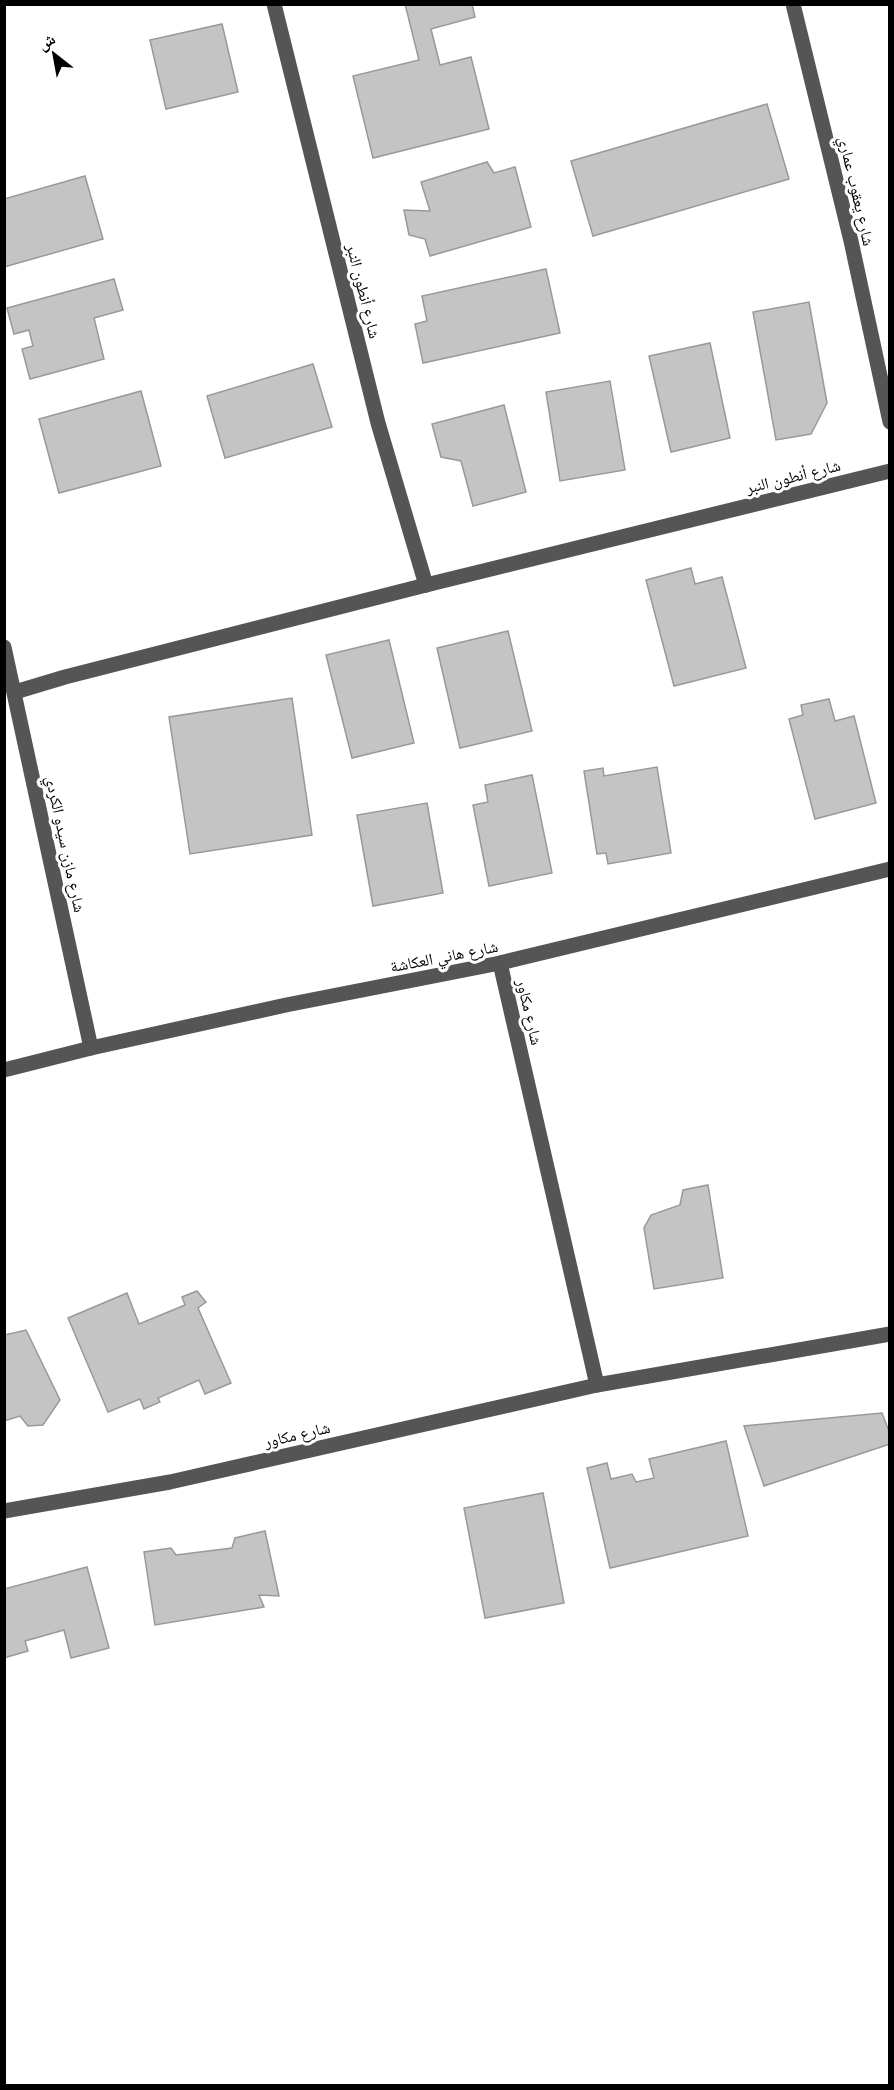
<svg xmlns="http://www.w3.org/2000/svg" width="894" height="2090" viewBox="0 0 894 2090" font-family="'Fira Sans','Noto Naskh Arabic',sans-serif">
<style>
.building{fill:#c4c4c4;stroke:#999;stroke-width:1.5}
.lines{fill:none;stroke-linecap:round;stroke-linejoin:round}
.minor{stroke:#555;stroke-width:15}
.labels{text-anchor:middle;stroke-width:6;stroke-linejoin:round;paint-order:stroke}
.street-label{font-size:16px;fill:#000;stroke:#fff}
</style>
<rect width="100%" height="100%" fill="#fff"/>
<g class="building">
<path d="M 405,4 L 472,4 L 475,17 L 431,29 L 440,65 L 471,57 L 489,129 L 373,158 L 353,76 L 419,60 Z"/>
<path d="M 222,24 L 238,92 L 166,109 L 150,40 Z"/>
<path d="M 767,104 L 789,179 L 593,236 L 571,161 Z"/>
<path d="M 487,162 L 494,173 L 515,167 L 531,227 L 430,256 L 425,239 L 409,235 L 404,210 L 430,211 L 421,182 Z"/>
<path d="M 85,176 L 103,239 L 4,267 L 4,199 Z"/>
<path d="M 546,269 L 560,333 L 423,363 L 415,324 L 427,321 L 422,296 Z"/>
<path d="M 114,279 L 123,310 L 94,318 L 104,359 L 30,379 L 22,349 L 33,346 L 29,330 L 14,334 L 7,308 Z"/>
<path d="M 809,302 L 827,403 L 811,434 L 776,440 L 753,312 Z"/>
<path d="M 710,343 L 730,438 L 671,452 L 649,356 Z"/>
<path d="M 313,364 L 332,427 L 225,458 L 207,396 Z"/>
<path d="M 610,381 L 625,470 L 560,481 L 546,392 Z"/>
<path d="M 141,391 L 161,466 L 59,493 L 39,419 Z"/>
<path d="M 504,405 L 526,492 L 473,506 L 461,461 L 441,457 L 432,424 Z"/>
<path d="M 691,568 L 695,584 L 722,577 L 746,668 L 674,686 L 646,580 Z"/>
<path d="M 508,631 L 532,731 L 460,748 L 437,648 Z"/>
<path d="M 389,640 L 414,743 L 352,758 L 326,655 Z"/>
<path d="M 292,698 L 312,835 L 190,854 L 169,717 Z"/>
<path d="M 829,699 L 835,721 L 854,716 L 876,803 L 815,819 L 789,719 L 803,715 L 801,705 Z"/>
<path d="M 657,767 L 671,853 L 608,864 L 606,853 L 597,854 L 584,771 L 603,768 L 604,776 Z"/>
<path d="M 532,775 L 552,873 L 489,886 L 473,805 L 488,802 L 485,785 Z"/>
<path d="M 427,803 L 443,893 L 373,906 L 357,815 Z"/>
<path d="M 708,1185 L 723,1278 L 654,1289 L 644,1228 L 651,1215 L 680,1205 L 683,1190 Z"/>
<path d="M 197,1291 L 206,1302 L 198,1308 L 231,1383 L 205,1394 L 199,1380 L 158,1398 L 160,1402 L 144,1409 L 140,1399 L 108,1412 L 68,1318 L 127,1293 L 139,1324 L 185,1305 L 182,1297 Z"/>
<path d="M 26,1330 L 60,1400 L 43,1425 L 28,1426 L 20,1416 L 4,1421 L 4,1335 Z"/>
<path d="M 882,1413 L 890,1434 L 890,1444 L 764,1486 L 744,1426 Z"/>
<path d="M 726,1441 L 748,1536 L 610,1568 L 587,1468 L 607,1463 L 611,1479 L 632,1474 L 636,1482 L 654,1478 L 649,1459 Z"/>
<path d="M 543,1493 L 564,1603 L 485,1618 L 464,1508 Z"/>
<path d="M 265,1531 L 279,1596 L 259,1595 L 264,1607 L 155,1625 L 144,1552 L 171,1548 L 176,1555 L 232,1548 L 235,1538 Z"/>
<path d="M 87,1567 L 109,1648 L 71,1658 L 64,1630 L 25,1641 L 28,1651 L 4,1658 L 4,1589 Z"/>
</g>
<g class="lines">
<g class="minor">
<path d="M 274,4 L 378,423 L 426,585"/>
<path d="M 793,4 L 851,241 L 890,422"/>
<path d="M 4,647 L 91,1048"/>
<path d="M 15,692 L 65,677 L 426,585 L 890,471"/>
<path d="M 500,963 L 597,1385"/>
<path d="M 4,1070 L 91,1048 L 286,1005 L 500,963 L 890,869"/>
<path d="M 4,1511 L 170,1482 L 597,1385 L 890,1334"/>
</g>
</g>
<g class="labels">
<g class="street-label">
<text transform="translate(857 191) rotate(77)" y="6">شارع يعقوب عماري</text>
<text transform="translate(364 291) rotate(76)" y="6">شارع أنطون النبر</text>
<text transform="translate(793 476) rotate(-14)" y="6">شارع أنطون النبر</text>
<text transform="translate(66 844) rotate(78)" y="6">شارع مازن سيدو الكردي</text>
<text transform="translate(444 956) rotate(-11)" y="6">شارع هاني العكاشة</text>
<text transform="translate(530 1012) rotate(77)" y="6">شارع مكاور</text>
<text transform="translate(297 1434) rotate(-13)" y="6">شارع مكاور</text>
</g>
</g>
<rect width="894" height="2090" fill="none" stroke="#000000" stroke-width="12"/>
<g transform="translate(54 54) rotate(329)" stroke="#ffffff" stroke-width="4.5" paint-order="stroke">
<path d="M0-4.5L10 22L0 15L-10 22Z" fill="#000000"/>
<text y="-9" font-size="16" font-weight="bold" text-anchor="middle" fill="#000000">ش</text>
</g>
</svg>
